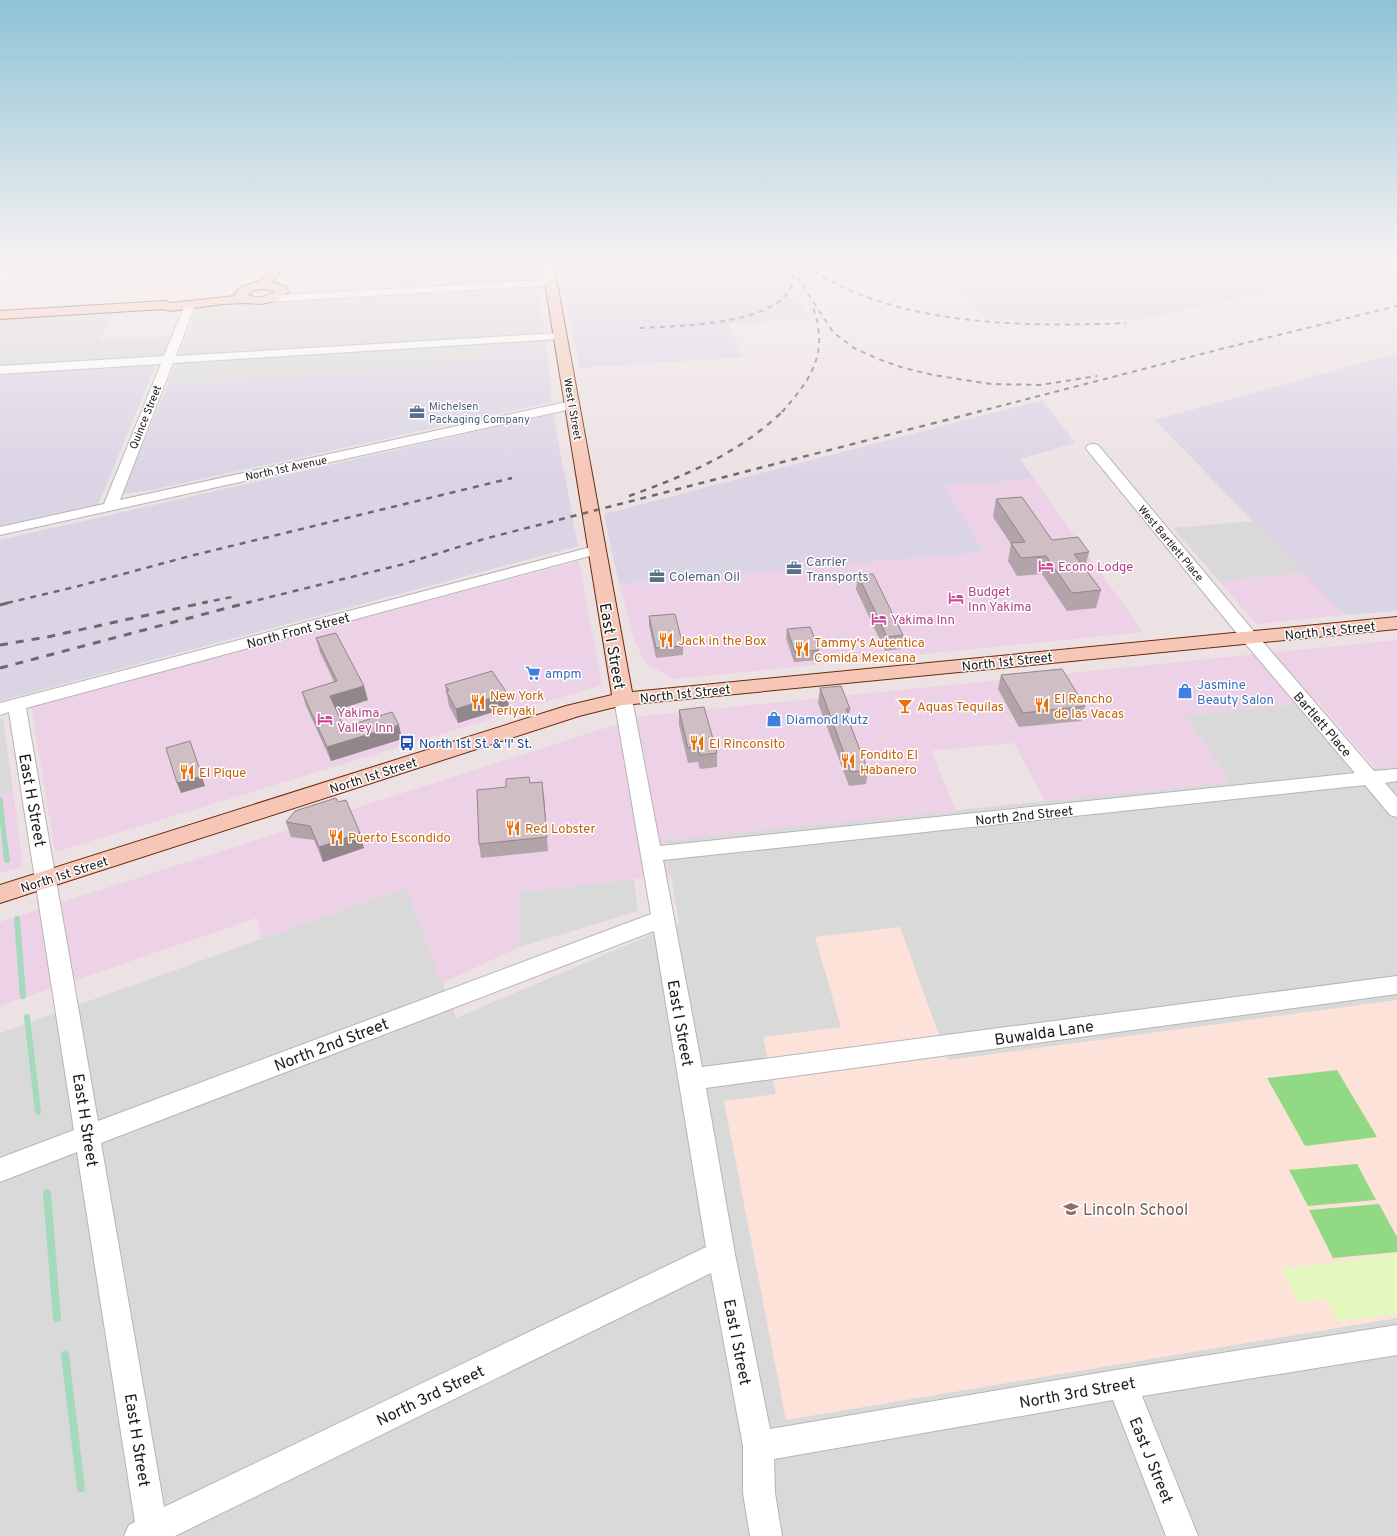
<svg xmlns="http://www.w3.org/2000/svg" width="1397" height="1536" viewBox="0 0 1397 1536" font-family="Overpass,sans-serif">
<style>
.residential{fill:#dad9d9}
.commercial{fill:#edd1e6}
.industrial{fill:#dbd4e5}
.education{fill:#fde2da}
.park{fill:#e6f6bf}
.pitch{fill:#91d983}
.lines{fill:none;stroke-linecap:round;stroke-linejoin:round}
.stream-far2{stroke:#a4d9bb;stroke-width:5}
.stream-far1{stroke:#a4d9bb;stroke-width:6}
.stream{stroke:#a4d9bb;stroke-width:8}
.street-casing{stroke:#b5b5b5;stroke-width:2}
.secondary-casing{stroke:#6b2a0a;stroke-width:2}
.street{fill:#fff;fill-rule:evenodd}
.secondary{fill:#f6c7b7;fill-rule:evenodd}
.rail-far2{stroke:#6a6a6a;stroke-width:2;stroke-dasharray:5 5;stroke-linecap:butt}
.rail-far1{stroke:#6a6a6a;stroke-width:2.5;stroke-dasharray:6 6;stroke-linecap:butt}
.rail{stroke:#6a6a6a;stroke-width:3;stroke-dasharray:8 8;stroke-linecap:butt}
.wall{fill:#b2a4a9}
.shaded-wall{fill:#91868a}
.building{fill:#cfbfc5;stroke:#91868a}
.labels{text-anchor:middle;stroke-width:3;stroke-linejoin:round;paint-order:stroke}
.far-service-label{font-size:11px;fill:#4e5e75;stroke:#fff;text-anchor:start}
.far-street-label{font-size:11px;fill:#1c1c1c;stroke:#fff}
.service-label{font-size:13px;fill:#4e5e75;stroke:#fff;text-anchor:start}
.hotel-label{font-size:13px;fill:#b23c85;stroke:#fff;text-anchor:start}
.street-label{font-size:13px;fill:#1c1c1c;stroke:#fff}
.food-label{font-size:13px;fill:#c56008;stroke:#fff;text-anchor:start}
.shop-label{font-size:13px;fill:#366cbe;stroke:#fff;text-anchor:start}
.transit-label{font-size:13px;fill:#164399;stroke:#fff;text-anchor:start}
.near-street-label{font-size:16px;fill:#1c1c1c;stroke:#fff}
.near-education-label{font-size:16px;fill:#785e54;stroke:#fff;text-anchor:start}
</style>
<rect width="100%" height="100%" fill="#ede2e3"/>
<g class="residential">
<path d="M 557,260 L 712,260 L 718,272 L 562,281 Z"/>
<path d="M 434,294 L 434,320 L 542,314 L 546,340 L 491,343 L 492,358 L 466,359 L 466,363 L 364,370 L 364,372 L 168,384 L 198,307 L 287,302 L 280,329 L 390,322 L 392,296 Z"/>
<path d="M 112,314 L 100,340 L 170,336 L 162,357 L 0,367 L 0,320 Z"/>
<path d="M 1253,521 L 1303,573 L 1219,581 L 1173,528 Z"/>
<path d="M 1300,704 L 1356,770 L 1397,765 L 1397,1536 L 0,1536 L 0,1033 L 406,887 L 456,1018 L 679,923 L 665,840 L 1231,782 L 1185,715 Z"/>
<path d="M 3,718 L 13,791 L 0,795 L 0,719 Z"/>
<path d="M 634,879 L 638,911 L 520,947 L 520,892 Z"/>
</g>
<g class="commercial">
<path d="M 307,260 L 534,260 L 536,279 L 309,292 L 294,288 L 294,281 L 303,275 Z"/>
<path d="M 1034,479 L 1143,632 L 675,679 L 645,663 L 634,638 L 619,584 L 984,552 L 945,486 Z"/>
<path d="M 579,561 L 602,685 L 55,852 L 31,706 Z"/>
<path d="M 1303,573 L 1344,615 L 1256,624 L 1219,581 Z"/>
<path d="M 1397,640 L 1397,765 L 1375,768 L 1318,702 L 1185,715 L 1231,782 L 1045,801 L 1014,743 L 931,751 L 956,811 L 665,840 L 671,875 L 520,892 L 520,947 L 442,983 L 406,887 L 262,939 L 256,918 L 0,1006 L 0,922 L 643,716 Z"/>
<path d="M 13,791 L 23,866 L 0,873 L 0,795 Z"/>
</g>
<g class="industrial">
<path d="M 712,260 L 777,260 L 811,319 L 728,324 L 743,357 L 580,368 L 562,281 L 717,272 Z"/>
<path d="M 934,260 L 1397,260 L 1397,262 L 1143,319 L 1055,322 L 983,318 Z"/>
<path d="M 533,288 L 539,291 L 542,314 L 434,320 L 434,294 Z"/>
<path d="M 392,296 L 390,322 L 280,329 L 287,302 Z"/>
<path d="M 546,340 L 552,402 L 151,490 L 122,494 L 168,384 L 363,372 L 364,370 L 466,363 L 466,359 L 491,358 L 491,343 Z"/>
<path d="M 1397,353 L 1397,611 L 1344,615 L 1155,420 Z"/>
<path d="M 156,364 L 98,505 L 0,527 L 0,374 Z"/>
<path d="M 1042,400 L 1075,443 L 1020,459 L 1034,479 L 945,486 L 984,552 L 619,584 L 604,514 Z"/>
<path d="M 553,414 L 578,546 L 0,701 L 0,540 Z"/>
</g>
<path class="education" d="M 900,927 L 948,1060 L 1397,1000 L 1397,1318 L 786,1420 L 724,1101 L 776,1094 L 763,1037 L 841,1027 L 815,937 Z"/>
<path class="park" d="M 1397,1253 L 1397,1314 L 1337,1322 L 1326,1299 L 1298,1303 L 1281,1269 Z"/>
<g class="pitch">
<path d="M 1337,1070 L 1377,1137 L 1305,1146 L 1267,1078 Z"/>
<path d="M 1357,1164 L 1376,1200 L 1308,1206 L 1289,1170 Z"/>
<path d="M 1379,1204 L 1397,1237 L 1397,1252 L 1333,1258 L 1309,1210 Z"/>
</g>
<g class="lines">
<path class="stream-far2" d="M 0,799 L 5,845"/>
<g class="stream-far1">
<path d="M 5,844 L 7,860"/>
<path d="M 17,919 L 23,996"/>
<path d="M 27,1017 L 38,1112"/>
</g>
<g class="stream">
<path d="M 47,1193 L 57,1318"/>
<path d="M 65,1355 L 81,1488"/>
</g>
<g class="street-casing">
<g id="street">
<path d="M 541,260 L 551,260 L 556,283 L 555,285 L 266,302 L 261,299 L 266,296 L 545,280 Z"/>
<path d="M 10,262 L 15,265 L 4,280 L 0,281 C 0,273 1,264 10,262 Z"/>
<path d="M 190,302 L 195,305 L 176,356 L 559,333 L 563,334 L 565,336 L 563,338 L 559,339 L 173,363 L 120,500 L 571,401 L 575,402 L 577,405 L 575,408 L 571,409 L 0,535 L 0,527 L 104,504 L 161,364 L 0,374 L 0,366 L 164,356 L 185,305 Z"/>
<path d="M 1093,444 L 1098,445 L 1256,634 L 1374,771 L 1397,769 L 1397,781 L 1385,783 L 1397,797 L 1397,817 L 1390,815 L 1365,785 L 663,860 L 702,1067 L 1397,976 L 1397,994 L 706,1088 L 735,1254 L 770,1429 L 1122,1369 L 1397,1325 L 1397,1355 L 1142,1396 L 1198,1536 L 1166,1536 L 1113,1400 L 774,1459 L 775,1493 L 782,1536 L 750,1536 L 743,1493 L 743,1446 L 711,1273 L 175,1536 L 124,1536 L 129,1525 L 135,1522 L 77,1152 L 0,1182 L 0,1158 L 74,1130 L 9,712 L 0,715 L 0,703 L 591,547 L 596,545 L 601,547 L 604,550 L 601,553 L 26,708 L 98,1121 L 651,914 L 614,699 L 617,695 L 623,693 L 629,695 L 632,699 L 660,846 L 1355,773 L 1244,642 L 1088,451 L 1086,448 L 1088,445 ZM 654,931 L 706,1247 L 164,1507 L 101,1143 Z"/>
</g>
</g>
<g class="secondary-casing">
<g id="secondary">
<path d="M 55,260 L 120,260 L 118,262 L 114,264 L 0,270 L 0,262 Z"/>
<path d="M 280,260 L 291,260 L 292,261 L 283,267 L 273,282 L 286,287 L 288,292 L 278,300 L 262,304 L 246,303 L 223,304 L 170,311 L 164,309 L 0,319 L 0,311 L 165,301 L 171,303 L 235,296 L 234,294 C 241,283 256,285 265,277 C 271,272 272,264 280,260 ZM 263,289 L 275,291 C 267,297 257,299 248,295 L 255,290 Z"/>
<path d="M 551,279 L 555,280 L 557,283 L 632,692 L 1397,617 L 1397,629 L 623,705 L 579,716 L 0,903 L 0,885 L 566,706 L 612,695 L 545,283 L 547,280 Z"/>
</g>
</g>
<use href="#street" class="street"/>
<use href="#secondary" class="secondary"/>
<g class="rail-far2">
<path d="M 786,260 L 833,332 L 854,348 L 878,359 L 904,368 L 933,375 L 991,384 L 1040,385 L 1097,376"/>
<path d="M 797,260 C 808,267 819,275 831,281 C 914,326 1033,327 1126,323"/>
<path d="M 640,328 C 675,326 799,326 793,272"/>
<path d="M 782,412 C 812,378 829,353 813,307"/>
<path d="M 977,412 L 1217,350 L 1397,306"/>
</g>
<g class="rail-far1">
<path d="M 629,496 C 687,475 738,454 783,411"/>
<path d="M 7,603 L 75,587 L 190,556 L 512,478"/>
<path d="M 202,603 L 232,597"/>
<path d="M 246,603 L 404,564 L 484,539 L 981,411"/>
</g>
<g class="rail">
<path d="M 0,605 L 11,602"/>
<path d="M 0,645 L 47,637 L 207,602"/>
<path d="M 0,668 L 250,602"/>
</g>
</g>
<g class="wall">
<path d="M 996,499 L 1052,540 L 1089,552 L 1085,568 L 1101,590 L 1096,608 L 1067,611 L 1042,574 L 1017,576 L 1008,561 L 1011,544 L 993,517 Z"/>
<path d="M 858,575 L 903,635 L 901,649 L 885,651 L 856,589 Z"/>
<path d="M 649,616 L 683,646 L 683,655 L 656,658 L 649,625 Z"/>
<path d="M 787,629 L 819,650 L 818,660 L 794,662 L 786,638 Z"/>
<path d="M 316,638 L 368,700 L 336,710 L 344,727 L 402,739 L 331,761 L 306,706 L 302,692 L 334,682 L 320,652 Z"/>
<path d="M 1001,675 L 1085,706 L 1081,721 L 1019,727 L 998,689 Z"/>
<path d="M 445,685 L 507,693 L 509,707 L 458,723 L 449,706 Z"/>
<path d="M 820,688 L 850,709 L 849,717 L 851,722 L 851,726 L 868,770 L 866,784 L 849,786 L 818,703 Z"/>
<path d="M 679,710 L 717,753 L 717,767 L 700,769 L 698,762 L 688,763 L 679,725 Z"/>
<path d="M 530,783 L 544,797 L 548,851 L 481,858 L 479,844 L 506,787 Z"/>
<path d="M 338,802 L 364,848 L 323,862 L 314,840 L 291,837 L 286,822 Z"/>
</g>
<g class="shaded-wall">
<path d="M 364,686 L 368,700 L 334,711 L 330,696 Z"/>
<path d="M 507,693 L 509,707 L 458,723 L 456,709 Z"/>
<path d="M 399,725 L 402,739 L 331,761 L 327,747 Z"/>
<path d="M 190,741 L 205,786 L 181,793 L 177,783 Z"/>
<path d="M 542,782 L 544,797 L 548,851 L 547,837 Z"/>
<path d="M 360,833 L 364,848 L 323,862 L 319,847 Z"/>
</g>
<g class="building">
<path d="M 1022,497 L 1052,540 L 1078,537 L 1089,552 L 1074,554 L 1101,590 L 1072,593 L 1046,556 L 1021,558 L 1011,543 L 1025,542 L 996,499 Z"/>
<path d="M 873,574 L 903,635 L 887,637 L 858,575 Z"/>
<path d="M 675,614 L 683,646 L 656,648 L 649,616 Z"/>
<path d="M 810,627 L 819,650 L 795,652 L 787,629 Z"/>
<path d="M 336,633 L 364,686 L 330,696 L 344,727 L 392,712 L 399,725 L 327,747 L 302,692 L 337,681 L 316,638 Z"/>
<path d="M 1062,669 L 1085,706 L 1023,713 L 1001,675 Z"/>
<path d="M 492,671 L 507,693 L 456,709 L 446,691 L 449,690 L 445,685 Z"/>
<path d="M 841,686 L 850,709 L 846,709 L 851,722 L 849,722 L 868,770 L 851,772 L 820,688 Z"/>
<path d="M 704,707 L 717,753 L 700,755 L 698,747 L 688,748 L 679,710 Z"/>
<path d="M 190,741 L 202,776 L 177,783 L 166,748 Z"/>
<path d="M 529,777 L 530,783 L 542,782 L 547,837 L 479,844 L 477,790 L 506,787 L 506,779 Z"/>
<path d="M 336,798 L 338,802 L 346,800 L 360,833 L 319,847 L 310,826 L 286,822 L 295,811 Z"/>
</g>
<linearGradient id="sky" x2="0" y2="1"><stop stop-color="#8dc3d6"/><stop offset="0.55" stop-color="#f7f2f2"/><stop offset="1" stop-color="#f7f2f2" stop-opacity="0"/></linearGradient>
<rect width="1397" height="475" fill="url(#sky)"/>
<defs>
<g id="office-bare" transform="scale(1.2)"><path d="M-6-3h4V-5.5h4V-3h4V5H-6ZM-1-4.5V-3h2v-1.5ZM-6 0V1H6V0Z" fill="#5c6f8a" stroke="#fff" stroke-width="2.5" paint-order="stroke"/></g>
<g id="hotel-bare" transform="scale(1.2)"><path d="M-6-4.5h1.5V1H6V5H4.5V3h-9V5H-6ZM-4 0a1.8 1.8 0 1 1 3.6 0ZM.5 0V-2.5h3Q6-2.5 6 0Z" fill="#d1479c" stroke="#fff" stroke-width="2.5" paint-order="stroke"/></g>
<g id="restaurant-bare" transform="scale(1.2)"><path d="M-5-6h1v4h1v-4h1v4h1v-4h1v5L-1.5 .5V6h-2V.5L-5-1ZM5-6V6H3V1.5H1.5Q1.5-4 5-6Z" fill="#e8710a" stroke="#fff" stroke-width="2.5" paint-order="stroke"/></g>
<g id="supermarket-bare" transform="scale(1.2)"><path d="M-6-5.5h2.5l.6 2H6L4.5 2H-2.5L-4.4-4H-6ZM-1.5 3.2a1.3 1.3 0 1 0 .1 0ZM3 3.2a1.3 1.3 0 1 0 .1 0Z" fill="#3f7fe0" stroke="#fff" stroke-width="2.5" paint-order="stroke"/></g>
<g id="shop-bare" transform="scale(1.2)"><path d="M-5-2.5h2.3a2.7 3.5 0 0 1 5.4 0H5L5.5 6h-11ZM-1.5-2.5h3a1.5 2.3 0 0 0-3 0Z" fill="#3f7fe0" stroke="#fff" stroke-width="2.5" paint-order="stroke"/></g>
<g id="bar-bare" transform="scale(1.2)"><path d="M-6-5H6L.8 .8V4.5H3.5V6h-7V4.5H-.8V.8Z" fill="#e8710a" stroke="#fff" stroke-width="2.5" paint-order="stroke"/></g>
<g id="bus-bare" transform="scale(1.2)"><path d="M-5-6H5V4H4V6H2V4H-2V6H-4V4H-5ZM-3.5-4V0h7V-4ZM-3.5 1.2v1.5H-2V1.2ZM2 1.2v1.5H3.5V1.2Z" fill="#1a4fb4" stroke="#fff" stroke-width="2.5" paint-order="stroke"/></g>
<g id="school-bare" transform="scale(1.2)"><path d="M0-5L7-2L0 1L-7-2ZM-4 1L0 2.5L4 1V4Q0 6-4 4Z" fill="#8d6e63" stroke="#fff" stroke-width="2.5" paint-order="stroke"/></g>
</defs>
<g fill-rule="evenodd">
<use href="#office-bare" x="417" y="412"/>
<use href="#hotel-bare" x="1046" y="566"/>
<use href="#office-bare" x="794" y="568"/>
<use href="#office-bare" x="657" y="576"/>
<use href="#hotel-bare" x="956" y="598"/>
<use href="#hotel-bare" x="879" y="619"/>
<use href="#restaurant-bare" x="666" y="640"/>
<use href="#restaurant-bare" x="802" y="649"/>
<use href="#supermarket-bare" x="533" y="673"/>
<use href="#shop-bare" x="1185" y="691"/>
<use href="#restaurant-bare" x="478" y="702"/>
<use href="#restaurant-bare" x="1042" y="705"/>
<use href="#bar-bare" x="905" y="706"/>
<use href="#hotel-bare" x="325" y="719"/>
<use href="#shop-bare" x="774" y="719"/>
<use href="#bus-bare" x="407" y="743"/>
<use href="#restaurant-bare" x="697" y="743"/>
<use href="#restaurant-bare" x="848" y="761"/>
<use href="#restaurant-bare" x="187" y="772"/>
<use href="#restaurant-bare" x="513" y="828"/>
<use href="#restaurant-bare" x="336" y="837"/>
<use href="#school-bare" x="1071" y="1209"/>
</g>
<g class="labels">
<g class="far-service-label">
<text x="429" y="410">Michelsen<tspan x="429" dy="13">Packaging Company</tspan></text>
</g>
<g class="far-street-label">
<text transform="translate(573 409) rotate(80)" y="4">West I Street</text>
<text transform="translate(145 417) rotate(-68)" y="4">Quince Street</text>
<text transform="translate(286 468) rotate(-12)" y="4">North 1st Avenue</text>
<text transform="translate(1171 543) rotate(50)" y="4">West Bartlett Place</text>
</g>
<g class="service-label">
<text x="806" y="566">Carrier<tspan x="806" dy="15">Transports</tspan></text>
<text x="669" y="581">Coleman Oil</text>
</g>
<g class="hotel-label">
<text x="1058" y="571">Econo Lodge</text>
<text x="968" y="596">Budget<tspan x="968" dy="15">Inn Yakima</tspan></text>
<text x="891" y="624">Yakima Inn</text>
<text x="337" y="717">Yakima<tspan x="337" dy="15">Valley Inn</tspan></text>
</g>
<g class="street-label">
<text transform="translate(298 630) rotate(-15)" y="5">North Front Street</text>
<text transform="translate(1330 630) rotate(-6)" y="5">North 1st Street</text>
<text transform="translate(1007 661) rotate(-6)" y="5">North 1st Street</text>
<text transform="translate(685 693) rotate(-6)" y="5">North 1st Street</text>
<text transform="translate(1323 724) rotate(49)" y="5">Bartlett Place</text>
<text transform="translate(373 775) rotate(-18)" y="5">North 1st Street</text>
<text transform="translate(1024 815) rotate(-6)" y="5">North 2nd Street</text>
<text transform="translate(64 874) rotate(-18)" y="5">North 1st Street</text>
</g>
<g class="food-label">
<text x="678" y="645">Jack in the Box</text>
<text x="814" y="647">Tammy's Autentica<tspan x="814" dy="15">Comida Mexicana</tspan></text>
<text x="490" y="700">New York<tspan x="490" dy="15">Teriyaki</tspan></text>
<text x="1054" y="703">El Rancho<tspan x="1054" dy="15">de las Vacas</tspan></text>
<text x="917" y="711">Aquas Tequilas</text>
<text x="709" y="748">El Rinconsito</text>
<text x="860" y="759">Fondito El<tspan x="860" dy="15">Habanero</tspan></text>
<text x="199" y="777">El Pique</text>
<text x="525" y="833">Red Lobster</text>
<text x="348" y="842">Puerto Escondido</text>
</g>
<g class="shop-label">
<text x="545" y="678">ampm</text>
<text x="1197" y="689">Jasmine<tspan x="1197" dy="15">Beauty Salon</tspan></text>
<text x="786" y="724">Diamond Kutz</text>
</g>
<g class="transit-label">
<text x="419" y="748">North 1st St. &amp; 'I' St.</text>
</g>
<g class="near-street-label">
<text transform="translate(613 646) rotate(80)" y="6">East I Street</text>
<text transform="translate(33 800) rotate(80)" y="6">East H Street</text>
<text transform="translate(681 1023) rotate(80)" y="6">East I Street</text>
<text transform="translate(1044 1032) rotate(-8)" y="6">Buwalda Lane</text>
<text transform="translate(331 1044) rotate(-21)" y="6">North 2nd Street</text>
<text transform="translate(86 1120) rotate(81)" y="6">East H Street</text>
<text transform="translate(738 1342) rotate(79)" y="6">East I Street</text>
<text transform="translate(1077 1392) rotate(-10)" y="6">North 3rd Street</text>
<text transform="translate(430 1395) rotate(-26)" y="6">North 3rd Street</text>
<text transform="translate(138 1440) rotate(81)" y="6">East H Street</text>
<text transform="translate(1152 1460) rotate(68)" y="6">East J Street</text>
</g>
<g class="near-education-label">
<text x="1083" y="1215">Lincoln School</text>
</g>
</g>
</svg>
